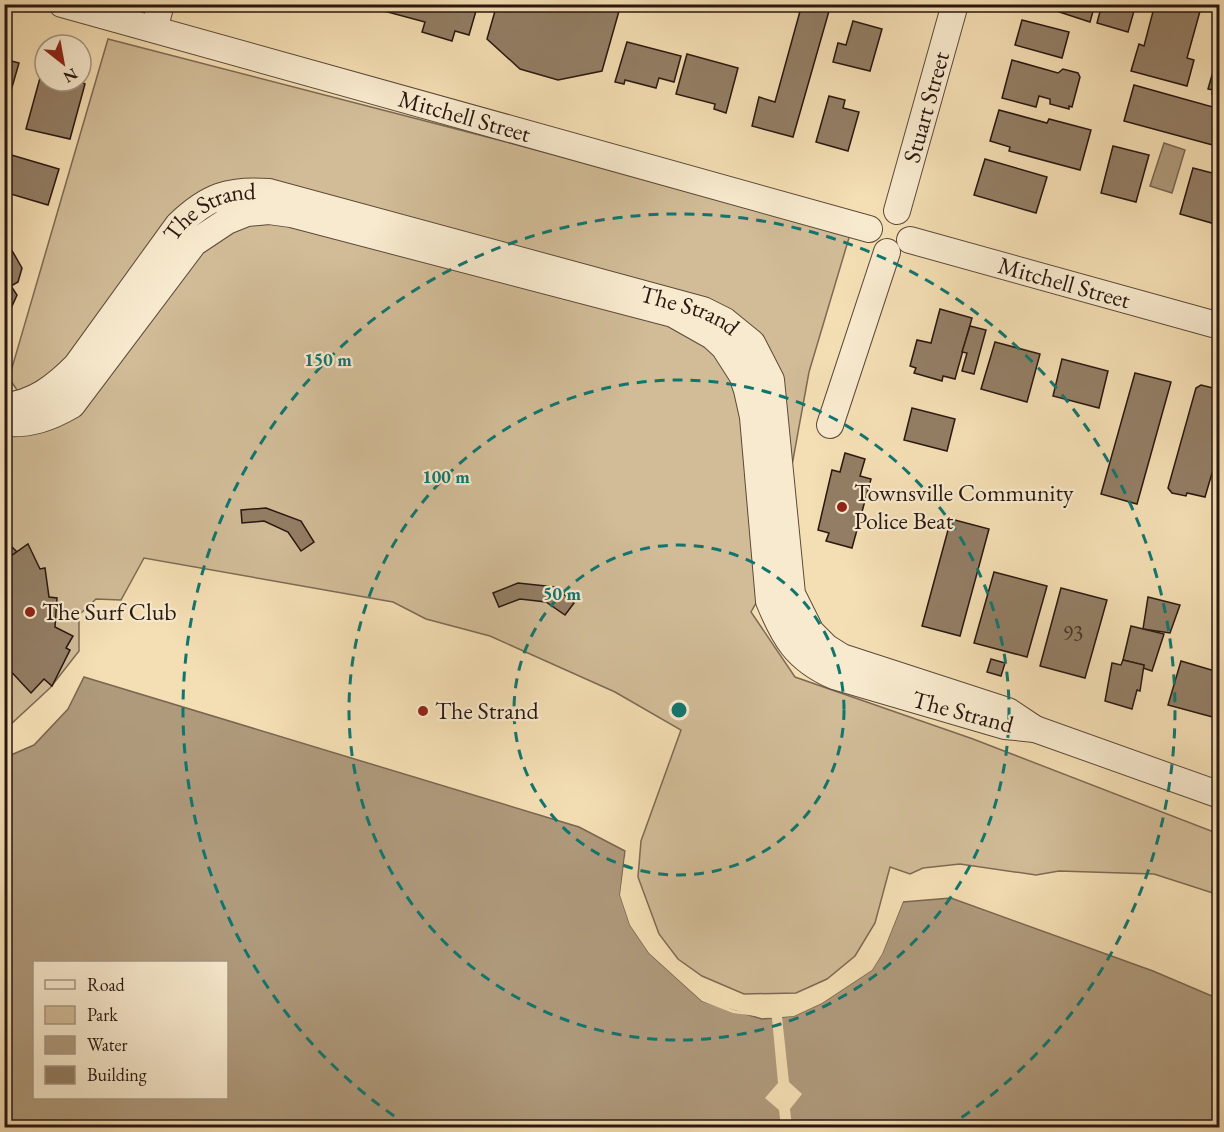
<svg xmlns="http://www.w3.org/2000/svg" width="1224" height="1132" viewBox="0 0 1224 1132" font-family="'EB Garamond',serif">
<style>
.green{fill:#d1bc97;stroke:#7d6a54;stroke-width:1.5}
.water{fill:#af9a7c;stroke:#796651;stroke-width:1.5;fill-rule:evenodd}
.pier{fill:#f4deb3}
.building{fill:#937e65;stroke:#291710;stroke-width:1.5}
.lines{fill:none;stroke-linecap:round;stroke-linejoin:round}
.minor-casing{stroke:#5c4939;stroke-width:28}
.minor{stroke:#f8eace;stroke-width:26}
.ring{fill:none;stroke:#0f766e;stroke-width:3;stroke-dasharray:10 8}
.poi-dot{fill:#8f2418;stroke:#f8eace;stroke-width:2}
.labels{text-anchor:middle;stroke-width:4.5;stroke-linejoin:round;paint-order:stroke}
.number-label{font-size:21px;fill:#443125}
.street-label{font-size:24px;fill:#291710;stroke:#f8eace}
.poi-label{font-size:24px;fill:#291710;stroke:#f8eace;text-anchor:start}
.centre{fill:#0f766e;stroke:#f8eace;stroke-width:3}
.ring-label{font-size:18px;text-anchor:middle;font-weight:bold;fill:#0f766e;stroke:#f8eace;stroke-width:4.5;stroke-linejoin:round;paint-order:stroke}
</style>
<rect width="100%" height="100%" fill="#f4deb3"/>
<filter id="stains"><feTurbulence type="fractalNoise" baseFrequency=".00333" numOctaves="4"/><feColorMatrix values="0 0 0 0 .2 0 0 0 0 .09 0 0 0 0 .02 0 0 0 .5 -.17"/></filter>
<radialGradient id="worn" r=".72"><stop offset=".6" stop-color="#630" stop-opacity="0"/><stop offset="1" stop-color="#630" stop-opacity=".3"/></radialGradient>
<path class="green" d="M 108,39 L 851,231 L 809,372 L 772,575 L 751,612 L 795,677 L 973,739 L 1219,834 L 1219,895 L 1154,874 L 1059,871 L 1036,875 L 960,864 L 923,868 L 910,874 L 890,867 L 875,923 L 855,956 L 827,979 L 796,993 L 744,994 L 702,976 L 678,959 L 659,934 L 638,877 L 641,841 L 681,730 L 615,692 L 490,636 L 426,619 L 393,602 L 144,558 L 121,600 L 96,599 L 79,615 L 79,651 L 50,688 L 11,724 L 5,726 L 5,433 L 41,426 L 9,378 Z"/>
<g class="water">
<path d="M 1164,143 L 1185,150 L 1172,193 L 1150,186 Z"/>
<path d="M 84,677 L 579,827 L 625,851 L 620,895 L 630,925 L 649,953 L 702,1001 L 762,1019 L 794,1016 L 822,1003 L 872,970 L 882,954 L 903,902 L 951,898 L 1153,971 L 1219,999 L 1219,1127 L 5,1127 L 4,758 L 34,745 L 68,709 ZM 34,962 L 226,962 L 226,1098 L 34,1098 Z"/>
</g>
<path class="pier" d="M 626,848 L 623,895 L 633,923 L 652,951 L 704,998 L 734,1010 L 762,1016 L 794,1013 L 820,1001 L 870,968 L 900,901 L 904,899 L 882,954 L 872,970 L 822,1003 L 794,1016 L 782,1017 L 789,1082 L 802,1094 L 790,1109 L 792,1127 L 781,1127 L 779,1110 L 765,1098 L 778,1083 L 772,1018 L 733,1013 L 702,1001 L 649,953 L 630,925 L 620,895 Z"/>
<g class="building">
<path d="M 370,4 L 478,4 L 469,35 L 455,31 L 452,41 L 422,32 L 425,22 L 369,7 Z"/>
<path d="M 497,4 L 621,4 L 602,71 L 558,80 L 520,69 L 487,39 Z"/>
<path d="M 802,4 L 831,4 L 793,137 L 752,126 L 759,97 L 775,102 Z"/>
<path d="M 1035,4 L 1095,4 L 1090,22 Z"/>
<path d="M 1102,4 L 1136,4 L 1128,32 L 1097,23 Z"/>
<path d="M 1155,4 L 1202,4 L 1187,58 L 1194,60 L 1187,86 L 1131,71 L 1139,44 L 1144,46 Z"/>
<path d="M 1022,20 L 1069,32 L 1062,58 L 1015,45 Z"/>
<path d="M 853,21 L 882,29 L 870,71 L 833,62 L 838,43 L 846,45 Z"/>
<path d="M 627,42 L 681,56 L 674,82 L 659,78 L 656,88 L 625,80 L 624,84 L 615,82 Z"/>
<path d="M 1220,48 L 1220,96 L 1212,94 L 1213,90 L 1208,89 Z"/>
<path d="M 687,54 L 738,68 L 726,113 L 714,109 L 715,104 L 676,94 Z"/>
<path d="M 4,59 L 19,63 L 4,115 Z"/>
<path d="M 1012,60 L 1058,73 L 1063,69 L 1078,73 L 1080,77 L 1072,107 L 1069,106 L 1069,109 L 1050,104 L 1050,99 L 1039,96 L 1036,107 L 1002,98 Z"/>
<path d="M 43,67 L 45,81 L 79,81 L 85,84 L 70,139 L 26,129 Z"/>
<path d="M 1134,85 L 1220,109 L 1220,147 L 1124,121 Z"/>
<path d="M 829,96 L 845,100 L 843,108 L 859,112 L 848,151 L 816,142 Z"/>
<path d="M 999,110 L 1047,123 L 1049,119 L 1091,130 L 1080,170 L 1009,151 L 1010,147 L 990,141 Z"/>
<path d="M 1113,146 L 1149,155 L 1136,202 L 1101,193 Z"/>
<path d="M 8,154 L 59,169 L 48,205 L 4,192 L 4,166 Z"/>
<path d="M 985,159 L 1047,177 L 1036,213 L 974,195 Z"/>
<path d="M 1193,168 L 1220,175 L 1220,206 L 1215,224 L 1180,214 Z"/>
<path d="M 10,247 L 22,268 L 18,282 L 11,286 L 17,295 L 4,324 L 4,251 Z"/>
<path d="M 940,309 L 972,318 L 955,379 L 943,376 L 942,381 L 914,373 L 916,368 L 910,366 L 917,340 L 931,343 Z"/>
<path d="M 970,326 L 986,330 L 974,374 L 962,371 L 967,353 L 962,352 Z"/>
<path d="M 995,342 L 1040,354 L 1027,402 L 981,389 Z"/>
<path d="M 1062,359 L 1108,371 L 1099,408 L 1053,396 Z"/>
<path d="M 1135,373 L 1171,382 L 1137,504 L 1101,494 Z"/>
<path d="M 1201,385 L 1217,389 L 1215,394 L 1220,395 L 1220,446 L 1205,497 L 1187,493 L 1186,496 L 1172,493 L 1168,488 L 1196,388 Z"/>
<path d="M 912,408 L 955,419 L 947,451 L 904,440 Z"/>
<path d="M 845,453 L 865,459 L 860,476 L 871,479 L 852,548 L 826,541 L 829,533 L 818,530 L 832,470 L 840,472 Z"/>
<path d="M 266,508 L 301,521 L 314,542 L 301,551 L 288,532 L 264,521 L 242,523 L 241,510 Z"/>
<path d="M 951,519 L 989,529 L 960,636 L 922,626 Z"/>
<path d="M 4,539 L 17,552 L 4,561 Z"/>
<path d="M 28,544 L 40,569 L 45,568 L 49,597 L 57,598 L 55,627 L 73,636 L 66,648 L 70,650 L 52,686 L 44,679 L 31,693 L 4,664 L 4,561 Z"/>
<path d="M 994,572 L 1047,586 L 1027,657 L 974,643 Z"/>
<path d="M 518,583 L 555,587 L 574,603 L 565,615 L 546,602 L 520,599 L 499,607 L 493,593 Z"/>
<path d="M 1061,588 L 1107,600 L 1085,678 L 1040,666 Z"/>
<path d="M 1148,597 L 1180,605 L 1170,633 L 1143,629 Z"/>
<path d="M 1131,626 L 1164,634 L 1152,671 L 1143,668 L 1144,665 L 1123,660 Z"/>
<path d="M 991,659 L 1005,663 L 1001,676 L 987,672 Z"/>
<path d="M 1123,660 L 1144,665 L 1140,691 L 1137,690 L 1132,709 L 1105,701 L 1112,663 L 1121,665 Z"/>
<path d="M 1181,661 L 1215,671 L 1213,681 L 1220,683 L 1220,719 L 1168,705 Z"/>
</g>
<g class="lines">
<g class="minor-casing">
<g id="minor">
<path id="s1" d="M 62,4 L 869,229"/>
<path d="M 154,29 L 161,4"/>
<path id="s2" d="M 897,211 L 955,4"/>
<path id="s3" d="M 910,240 L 1220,326"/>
<path id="s4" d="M 4,406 C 34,404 56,386 76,366 L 178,225 C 208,196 229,189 269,192 L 703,310 L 725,321 L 752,343 L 771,380 L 792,594 L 811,632 L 826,647 L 842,657 L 1008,711 L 1035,729 L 1005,726 L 834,676 C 796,659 784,638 769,601 L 753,417 L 747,390 L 742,375 L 724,347 L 712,336 L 673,314 L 291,214 L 269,211 L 247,213 L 227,221 L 194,243 L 72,405 C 50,418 30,425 4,423"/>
<path d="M 830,425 L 887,252"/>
<path d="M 1035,729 L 1220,795"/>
</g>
</g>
<use href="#minor" class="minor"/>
</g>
<g class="ring">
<circle cx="679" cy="710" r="165"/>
<circle cx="679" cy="710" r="330"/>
<path d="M409 1126A496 496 0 1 1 949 1126"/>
</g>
<g class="poi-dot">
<circle cx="842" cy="507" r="6"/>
<circle cx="30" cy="612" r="6"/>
<circle cx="423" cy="711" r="6"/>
</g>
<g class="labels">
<g class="number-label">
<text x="1073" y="640">93</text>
</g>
<g class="street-label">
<text dy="8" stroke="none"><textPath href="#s2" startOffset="108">Stuart Street</textPath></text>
<text dy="8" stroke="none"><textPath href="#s1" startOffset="418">Mitchell Street</textPath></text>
<text dy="8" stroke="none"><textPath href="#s4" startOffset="294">The Strand</textPath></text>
<text dy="8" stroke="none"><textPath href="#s3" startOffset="160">Mitchell Street</textPath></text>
<text dy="8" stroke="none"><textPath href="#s4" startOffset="796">The Strand</textPath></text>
<text transform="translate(963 712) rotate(15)" y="8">The Strand</text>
</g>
<g class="poi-label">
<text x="854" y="501">Townsville Community<tspan x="854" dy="28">Police Beat</tspan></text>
<text x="42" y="620">The Surf Club</text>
<text x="435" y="719">The Strand</text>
</g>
</g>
<circle cx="679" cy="710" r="9" class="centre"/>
<g class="ring-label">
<text x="328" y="366">150 m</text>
<text x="446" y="483">100 m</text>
<text x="562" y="600">50 m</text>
</g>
<rect width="1224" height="1132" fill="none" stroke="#f4deb3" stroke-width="24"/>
<rect x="6" y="6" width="1212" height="1120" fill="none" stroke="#291710" stroke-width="3"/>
<rect x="12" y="12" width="1200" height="1108" fill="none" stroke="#291710" stroke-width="1.5"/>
<rect x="33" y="961" width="195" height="138" fill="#f8eace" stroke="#a59682" stroke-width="1.5"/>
<rect x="45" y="980" width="30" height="9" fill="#f8eace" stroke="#a59682" stroke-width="1.5"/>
<text x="87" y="991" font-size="18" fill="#291710">Road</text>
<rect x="45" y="1006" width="30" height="18" fill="#d1bc97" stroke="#a59682" stroke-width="1.5"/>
<text x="87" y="1021" font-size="18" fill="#291710">Park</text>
<rect x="45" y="1036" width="30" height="18" fill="#af9a7c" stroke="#a59682" stroke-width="1.5"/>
<text x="87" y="1051" font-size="18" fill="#291710">Water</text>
<rect x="45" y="1066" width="30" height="18" fill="#937e65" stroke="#a59682" stroke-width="1.5"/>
<text x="87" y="1081" font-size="18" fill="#291710">Building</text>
<g transform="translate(63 63) rotate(149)"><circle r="28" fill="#f8eace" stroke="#a59682" stroke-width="1.5"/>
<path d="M0-4.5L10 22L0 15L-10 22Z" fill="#8f2418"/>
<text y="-9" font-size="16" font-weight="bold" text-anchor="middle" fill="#291710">N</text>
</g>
<rect width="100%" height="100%" filter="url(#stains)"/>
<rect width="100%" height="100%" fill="url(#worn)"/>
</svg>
